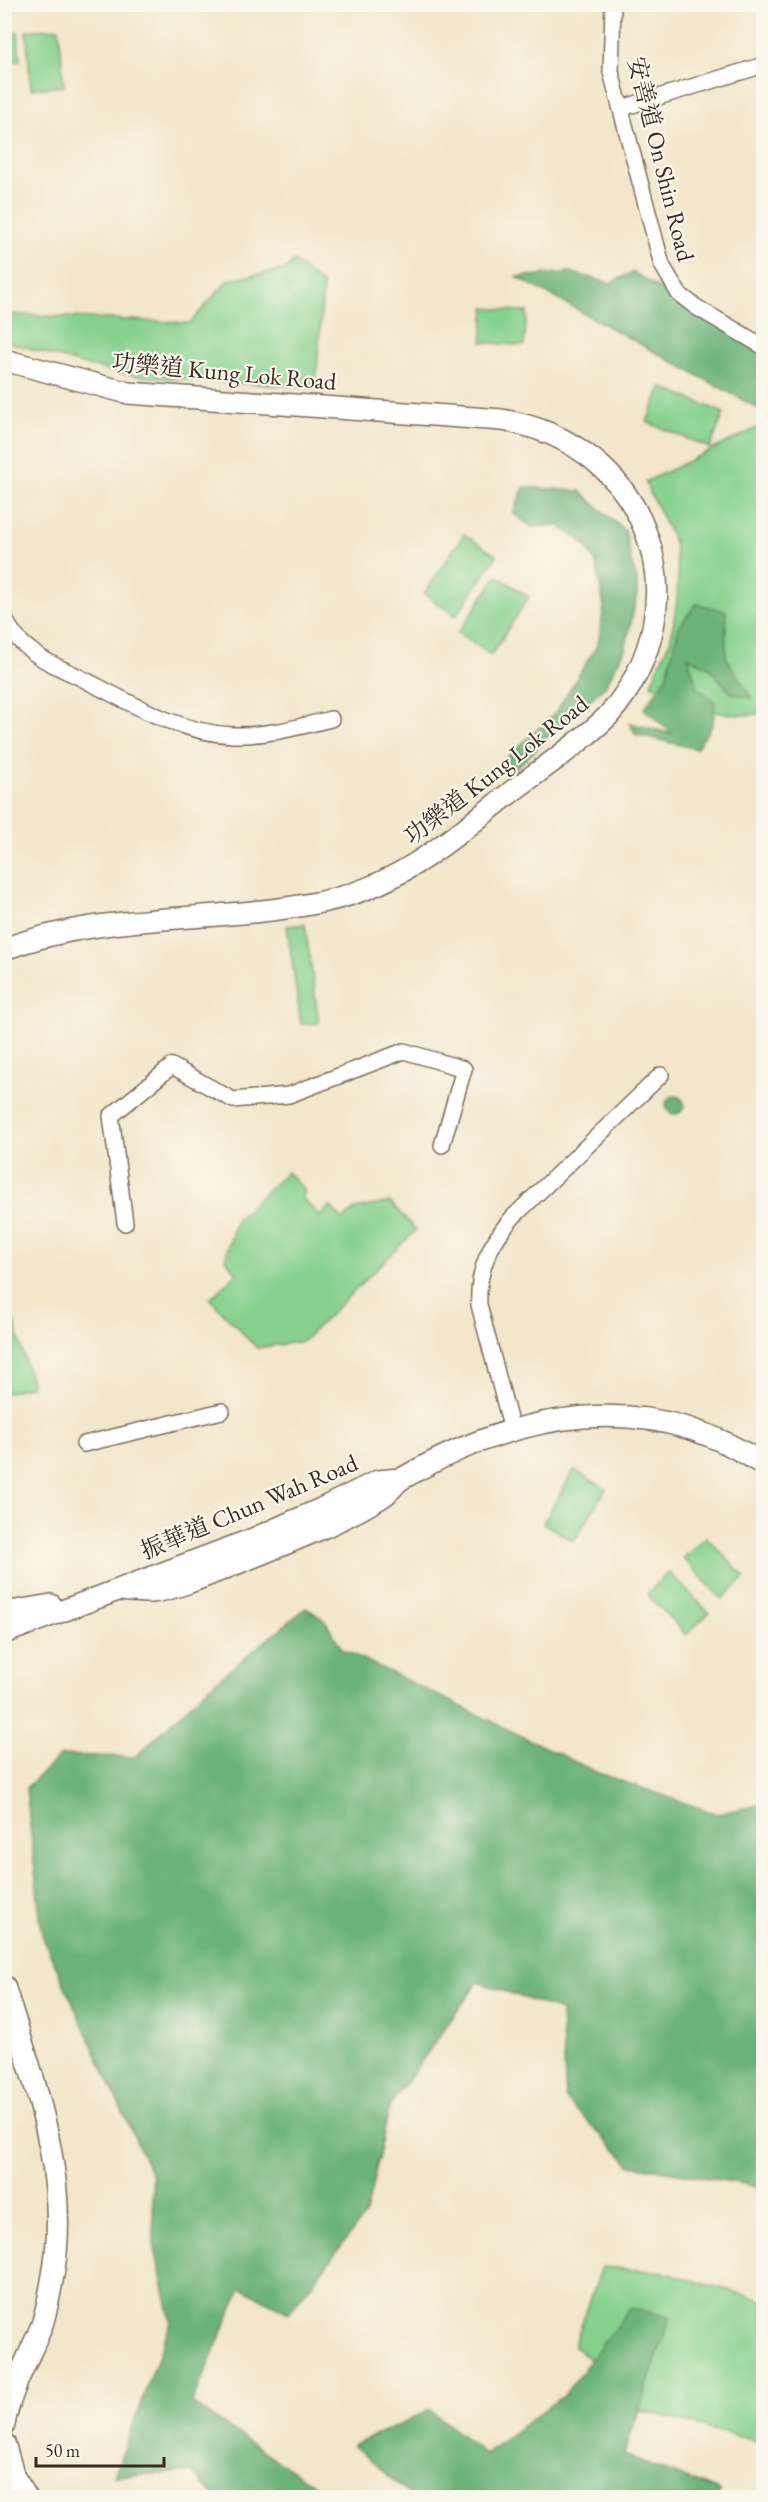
<svg xmlns="http://www.w3.org/2000/svg" width="768" height="2502" viewBox="0 0 768 2502" font-family="'EB Garamond','Noto Serif TC',serif">
<style>
.green{fill:#86d18e;stroke:#607e56;stroke-width:1.5}
.forest{fill:#6cb379;stroke:#546e4c;stroke-width:1.5}
.lines{fill:none;stroke-linecap:round;stroke-linejoin:round}
.street-casing{stroke:#7b6c5b;stroke-width:18}
.secondary-casing{stroke:#7b6c5b;stroke-width:24}
.street{stroke:#fff;stroke-width:15}
.secondary{stroke:#fff;stroke-width:21}
.labels{text-anchor:middle;stroke-width:4.5;stroke-linejoin:round;paint-order:stroke}
.street-label{font-size:24px;fill:#3b2a1e;stroke:#fbf7ec}
</style>
<rect width="100%" height="100%" fill="#fbf7ec"/>
<filter id="ink" filterUnits="userSpaceOnUse"><feTurbulence type="fractalNoise" baseFrequency=".0167" numOctaves="2"/><feDisplacementMap in="SourceGraphic" scale="12" xChannelSelector="R" yChannelSelector="G"/><feConvolveMatrix kernelMatrix="1 2 1 2 8 2 1 2 1" color-interpolation-filters="sRGB"/></filter>
<filter id="wash" filterUnits="userSpaceOnUse"><feTurbulence type="fractalNoise" baseFrequency=".008" numOctaves="4" result="noise"/><feDisplacementMap in="SourceGraphic" scale="24" xChannelSelector="R" yChannelSelector="G"/><feGaussianBlur stdDeviation="1.35" result="paint"/><feColorMatrix in="noise" values="0 0 0 0 0 0 0 0 0 0 0 0 0 0 0 0 0 1.4 0 .05"/><feComposite in="paint" operator="in"/></filter>
<g filter="url(#wash)">
<rect width="100%" height="100%" fill="#f3e6cb"/>
<g class="green">
<path d="M 59,28 L 64,86 L 31,89 L 26,31 Z"/>
<path d="M 18,31 L 20,61 L 5,62 L 5,32 Z"/>
<path d="M 294,261 L 323,285 L 316,388 L 137,376 L 88,366 L 5,341 L 5,309 L 7,314 L 190,323 L 228,280 L 286,269 Z"/>
<path d="M 485,308 L 527,312 L 524,346 L 482,342 Z"/>
<path d="M 661,387 L 724,413 L 710,448 L 647,422 Z"/>
<path d="M 763,425 L 763,714 L 738,715 L 692,709 L 651,684 L 671,638 L 677,600 L 678,574 L 674,542 L 645,482 Z"/>
<path d="M 464,534 L 497,556 L 456,616 L 424,594 Z"/>
<path d="M 497,576 L 529,597 L 491,655 L 458,633 Z"/>
<path d="M 305,924 L 318,1016 L 319,1023 L 301,1024 L 287,926 Z"/>
<path d="M 287,1172 L 303,1188 L 303,1199 L 320,1216 L 330,1206 L 343,1220 L 355,1209 L 390,1202 L 416,1230 L 303,1341 L 257,1348 L 210,1299 L 237,1273 L 225,1259 L 236,1220 Z"/>
<path d="M 14,1321 L 32,1386 L 5,1393 L 5,1324 Z"/>
<path d="M 574,1470 L 606,1489 L 574,1541 L 543,1523 Z"/>
<path d="M 706,1537 L 745,1577 L 722,1599 L 683,1558 Z"/>
<path d="M 669,1572 L 709,1613 L 686,1635 L 647,1594 Z"/>
<path d="M 602,2267 L 663,2272 L 763,2300 L 763,2443 L 628,2407 L 608,2374 L 574,2346 Z"/>
</g>
<g class="forest">
<path d="M 569,272 L 610,283 L 633,272 L 763,352 L 763,411 L 517,277 Z"/>
<path d="M 524,487 L 580,491 L 626,532 L 631,562 L 637,579 L 637,595 L 625,650 L 605,686 L 508,775 L 505,759 L 556,712 L 598,644 L 604,607 L 596,562 L 586,546 L 558,525 L 532,527 L 513,513 Z"/>
<path d="M 696,604 L 726,611 L 726,658 L 752,698 L 731,693 L 709,667 L 688,657 L 697,687 L 715,702 L 713,724 L 696,749 L 635,734 L 630,723 L 673,734 L 644,709 L 666,678 L 679,627 Z"/>
<circle cx="675" cy="1105" r="9"/>
<path d="M 306,1608 L 325,1620 L 342,1649 L 598,1773 L 717,1814 L 763,1804 L 763,2187 L 631,2165 L 566,2100 L 561,2011 L 478,1982 L 390,2105 L 366,2214 L 289,2313 L 241,2288 L 192,2403 L 332,2497 L 215,2497 L 192,2472 L 114,2476 L 171,2322 L 154,2244 L 152,2176 L 42,1936 L 26,1788 L 61,1755 L 135,1757 L 211,1685 Z"/>
<path d="M 630,2308 L 670,2317 L 624,2455 L 720,2491 L 717,2497 L 412,2497 L 353,2445 L 430,2410 L 485,2454 L 565,2394 Z"/>
</g>
</g>
<g filter="url(#ink)">
<g class="lines">
<g class="street-casing">
<g id="street">
<path d="M 613,4 L 611,72 L 662,265 L 679,294 L 696,307 L 764,347"/>
<path d="M 622,108 L 764,65"/>
<path d="M 4,617 C 10,630 18,641 29,649 C 45,663 66,670 85,680 C 131,703 179,733 233,735 C 267,736 299,727 331,719"/>
<path d="M 125,1223 L 111,1116 L 172,1066 L 233,1100 L 289,1095 L 404,1051 L 464,1069 L 442,1145"/>
<path d="M 512,1430 L 479,1305 C 477,1270 490,1243 513,1217 L 661,1075"/>
<path d="M 84,1444 L 222,1411"/>
</g>
</g>
<g class="secondary-casing">
<g id="secondary">
<path d="M 4,360 L 128,393 L 502,420 C 650,444 705,605 608,716 C 580,743 546,766 515,789 C 456,835 402,885 326,901 C 220,924 108,910 4,949"/>
<path d="M 120,1590 C 131,1591 142,1592 152,1592 C 176,1590 219,1570 243,1561 C 290,1542 340,1523 383,1496 C 391,1491 395,1482 403,1478 C 518,1412 648,1386 764,1465"/>
<path d="M 4,1613 L 51,1605"/>
<path d="M 4,1633 L 253,1539 L 321,1509 L 378,1481 L 400,1479"/>
<path d="M 4,1986 C 34,2081 72,2180 52,2281 C 49,2297 46,2315 40,2330 C 27,2361 10,2391 4,2424"/>
<path d="M 4,2443 L 14,2477 L 27,2498"/>
</g>
</g>
<use href="#street" class="street"/>
<use href="#secondary" class="secondary"/>
</g>
</g>
<g class="labels">
<g class="street-label">
<text transform="translate(661 159) rotate(76)" y="8">安善道 On Shin Road</text>
<text transform="translate(224 372) rotate(5)" y="8">功樂道 Kung Lok Road</text>
<text transform="translate(496 770) rotate(-38)" y="8">功樂道 Kung Lok Road</text>
<text transform="translate(249 1507) rotate(-23)" y="8">振華道 Chun Wah Road</text>
</g>
</g>
<rect width="768" height="2502" fill="none" stroke="#fbf7ec" stroke-width="24"/>
<path d="M36 2457v9h128v-9" fill="none" stroke="#3b2a1e" stroke-width="3"/>
<text x="45" y="2457" font-size="18" fill="#3b2a1e" stroke="#fbf7ec" stroke-width="4.5" paint-order="stroke">50 m</text>
</svg>
